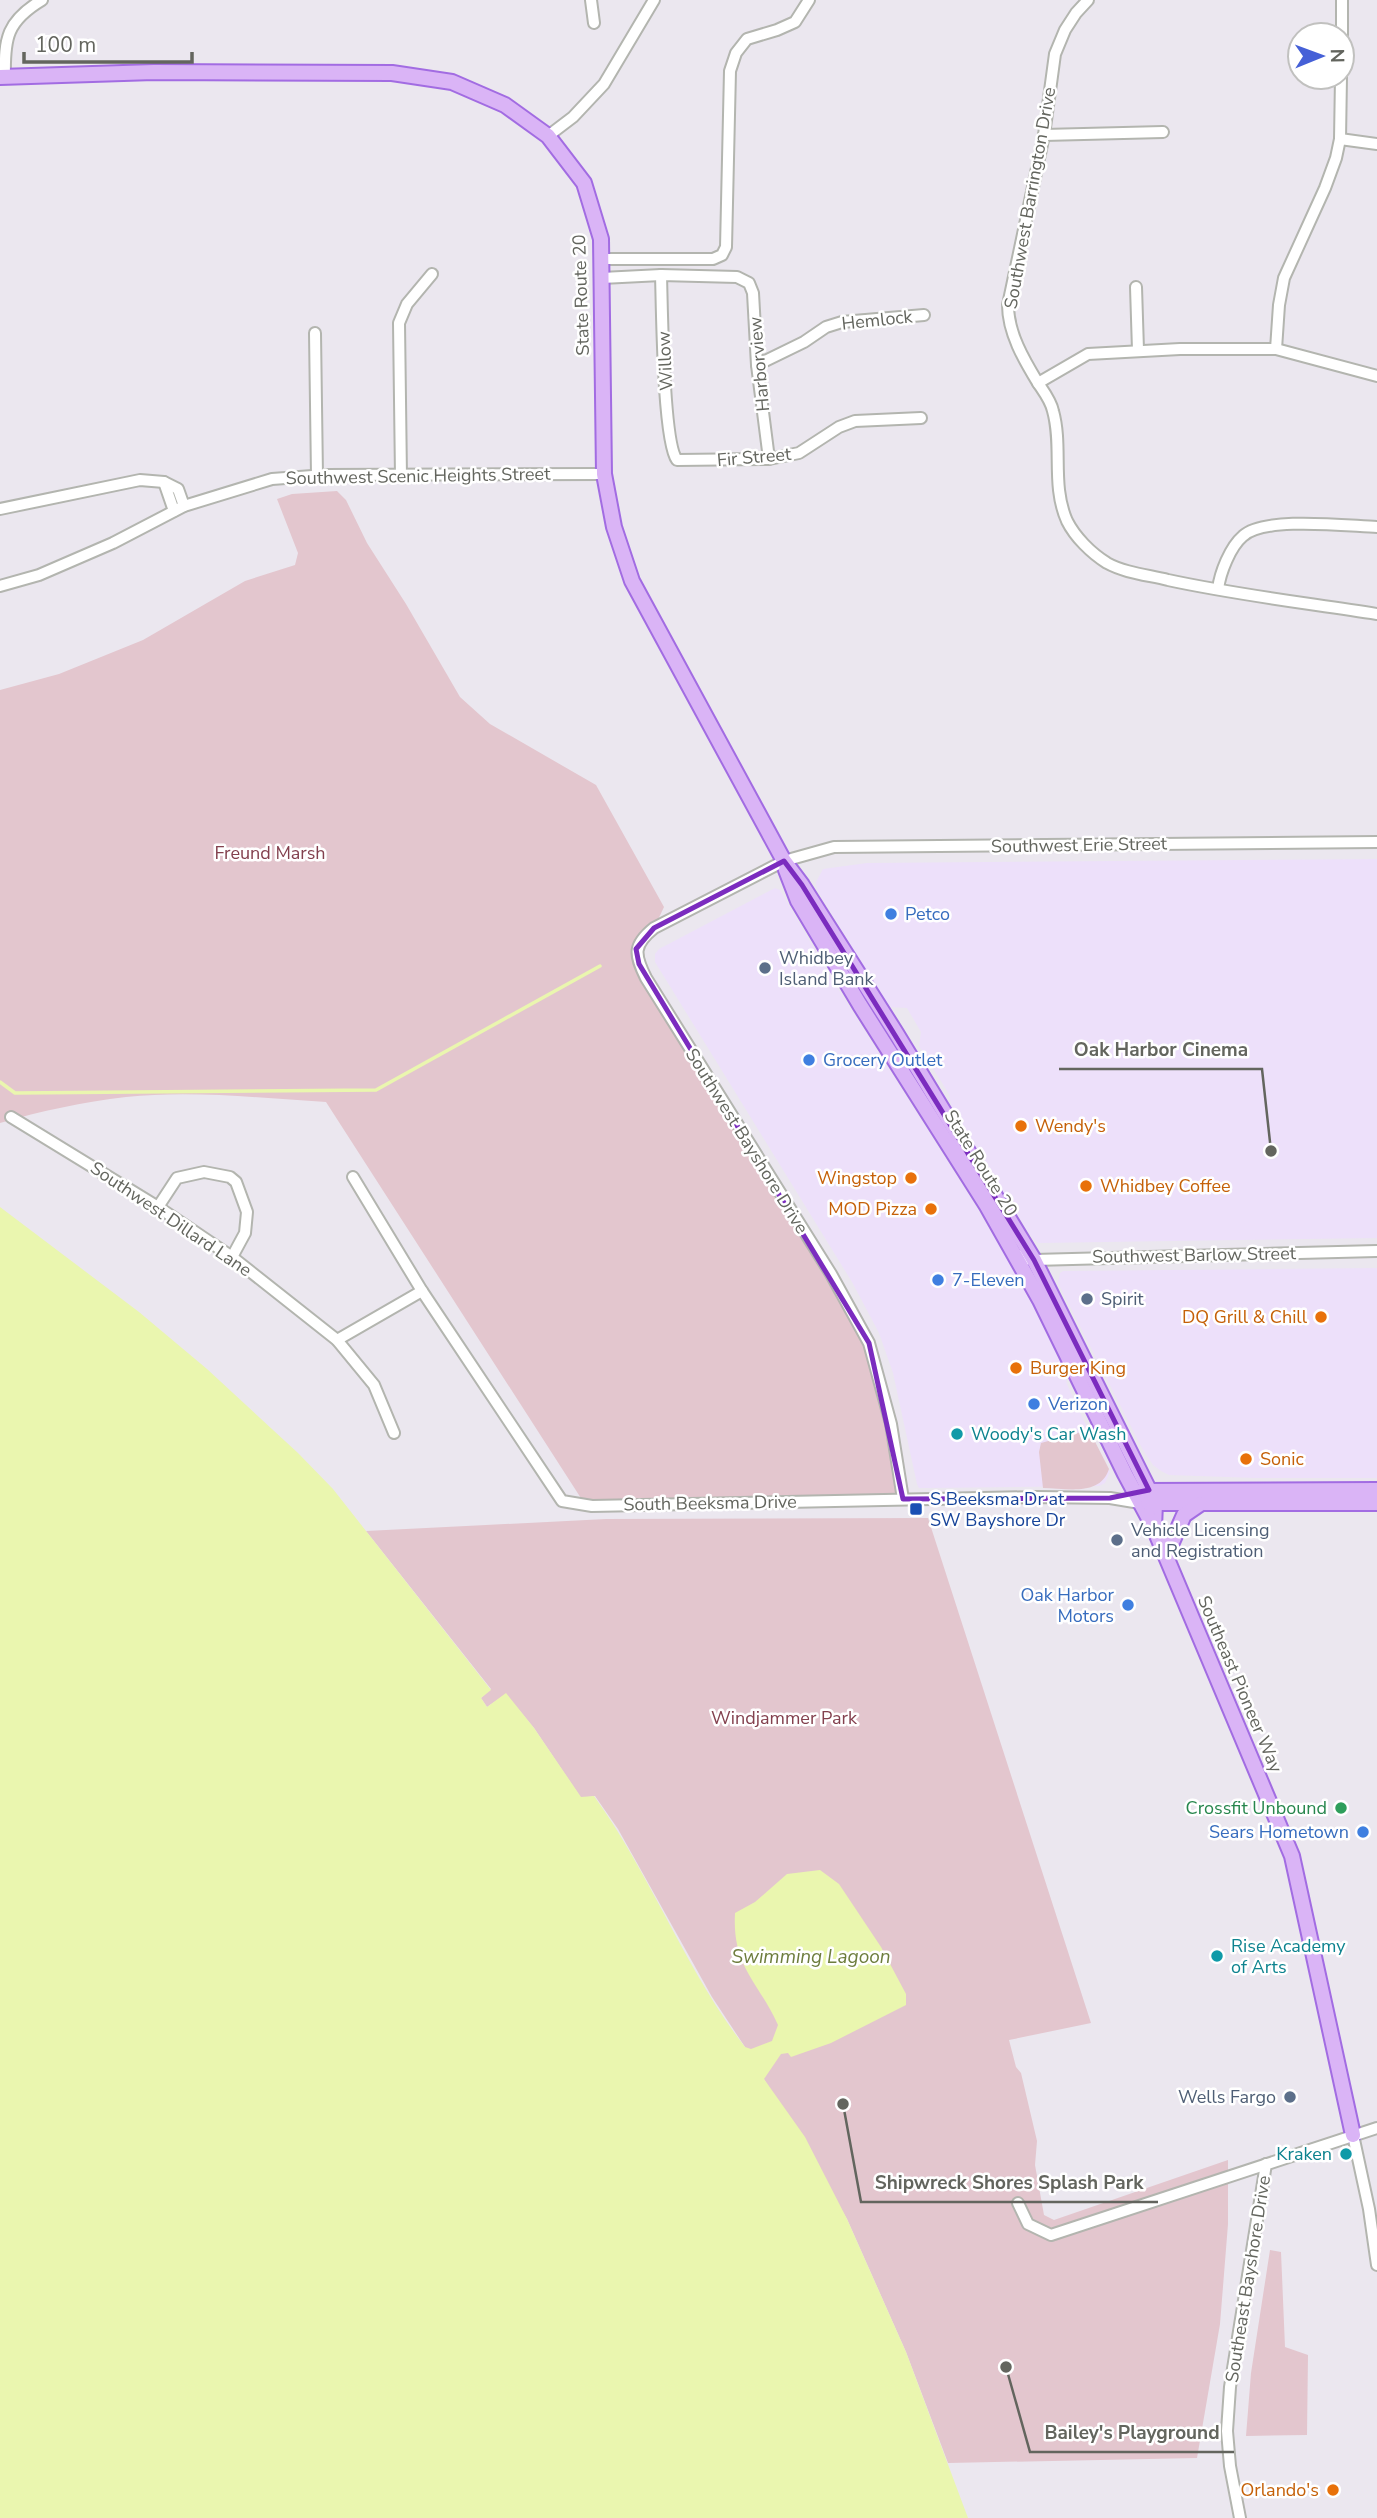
<svg xmlns="http://www.w3.org/2000/svg" width="1377" height="2518" viewBox="0 0 1377 2518" font-family="'Nunito Sans',sans-serif">
<style>
.commercial{fill:#ede0fa}
.green{fill:#e3c6ce}
.water{fill:#eaf6af}
.lines{fill:none;stroke-linecap:round;stroke-linejoin:round}
.stream{stroke:#eaf6af;stroke-width:3.5}
.minor-casing{stroke:#b3b5af;stroke-width:14}
.major-casing{stroke:#a26ce2;stroke-width:18}
.minor{stroke:#fff;stroke-width:10}
.major{stroke:#dab4f6;stroke-width:14}
.marked{fill:none;stroke:#7b2cbf;stroke-width:5;stroke-linejoin:round}
.shop-dot{fill:#3f7fe0;stroke:#fff;stroke-width:2.5}
.service-dot{fill:#5c6f8a;stroke:#fff;stroke-width:2.5}
.food-dot{fill:#e8710a;stroke:#fff;stroke-width:2.5}
.culture-dot{fill:#0f9aa8;stroke:#fff;stroke-width:2.5}
.transit-dot{fill:#1a4fb4;stroke:#fff;stroke-width:2.5}
.leisure-dot{fill:#2e9e5b;stroke:#fff;stroke-width:2.5}
.labels{text-anchor:middle;stroke-width:5;stroke-linejoin:round;paint-order:stroke}
.street-label{font-size:18px;fill:#63655e;stroke:#fff}
.park-label{font-size:18px;fill:#83404e;stroke:#fff}
.shop-label{font-size:18px;fill:#366cbe;stroke:#fff;text-anchor:start}
.service-label{font-size:18px;fill:#4e5e75;stroke:#fff;text-anchor:start}
.food-label{font-size:18px;fill:#c56008;stroke:#fff;text-anchor:start}
.culture-label{font-size:18px;fill:#0d838f;stroke:#fff;text-anchor:start}
.transit-label{font-size:18px;fill:#164399;stroke:#fff;text-anchor:start}
.leisure-label{font-size:18px;fill:#27864d;stroke:#fff;text-anchor:end}
.water-label{font-size:19px;font-style:italic;fill:#6d7d3d;stroke:#fff}
.leader{fill:none;stroke:#63655e;stroke-width:2.5}
.callout-dot{fill:#63655e;stroke:#fff;stroke-width:2.5}
.callout-label{font-size:19px;text-anchor:middle;font-weight:bold;fill:#63655e;stroke:#fff;stroke-width:5;stroke-linejoin:round;paint-order:stroke}
</style>
<rect width="100%" height="100%" fill="#ebe7ef"/>
<g class="commercial">
<path d="M 1377,859 L 1377,1238 L 1038,1243 L 1030,1235 L 952,1111 L 949,1094 L 919,1046 L 921,1032 L 907,1008 L 889,1007 L 817,890 L 816,882 L 823,869 L 867,863 Z"/>
<path d="M 775,888 L 780,890 L 835,984 L 971,1198 L 1029,1294 L 1063,1365 L 1067,1384 L 1081,1415 L 1110,1472 L 1105,1483 L 1099,1486 L 927,1488 L 919,1488 L 917,1484 L 893,1373 L 879,1333 L 852,1282 L 655,962 L 655,954 L 659,949 Z"/>
<path d="M 1377,1268 L 1377,1478 L 1256,1478 L 1169,1475 L 1161,1471 L 1153,1465 L 1143,1450 L 1058,1283 L 1060,1273 L 1063,1271 Z"/>
</g>
<g class="green">
<path d="M 337,491 L 346,500 L 367,543 L 406,604 L 460,697 L 490,724 L 596,785 L 664,907 L 654,928 L 641,939 L 639,964 L 869,1343 L 903,1499 L 586,1506 L 326,1102 C 260,1098 192,1090 126,1097 C 83,1102 41,1111 0,1123 L 0,690 L 59,674 L 143,640 L 245,581 L 295,565 L 298,553 L 277,499 L 292,494 Z"/>
<path d="M 1089,1430 L 1109,1469 C 1100,1497 1066,1488 1043,1488 L 1039,1452 L 1041,1443 Z"/>
<path d="M 928,1518 L 1091,2023 L 1009,2040 L 1016,2067 L 1021,2073 L 1037,2141 L 1035,2165 L 1044,2215 L 1054,2220 L 1228,2160 L 1228,2224 L 1220,2324 L 1197,2458 L 948,2463 L 906,2352 L 847,2219 L 745,2047 L 712,1997 L 618,1829 L 595,1796 L 581,1798 L 534,1728 L 506,1694 L 487,1707 L 481,1698 L 491,1689 L 366,1531 L 606,1519 Z"/>
<path d="M 1270,2250 L 1281,2252 L 1285,2347 L 1308,2355 L 1307,2435 L 1246,2436 L 1251,2373 Z"/>
</g>
<path class="water" d="M 0,1207 L 139,1312 L 207,1369 L 298,1453 L 333,1489 L 491,1690 L 481,1698 L 487,1707 L 506,1693 L 534,1728 L 581,1797 L 594,1796 C 651,1875 686,1971 745,2047 L 751,2049 L 772,2041 L 778,2025 C 758,1981 732,1967 735,1913 L 755,1902 L 787,1874 L 820,1870 L 839,1884 L 881,1947 L 906,1994 L 906,2005 L 831,2043 L 791,2057 L 788,2053 L 781,2054 L 764,2079 L 805,2137 L 847,2219 L 906,2352 L 968,2518 L 0,2518 Z"/>
<g class="lines">
<path class="stream" d="M 0,1082 L 15,1093 L 376,1090 L 600,966"/>
<g class="minor-casing">
<g id="minor">
<path d="M 591,0 L 594,23"/>
<path d="M 1088,0 L 1076,13 L 1065,30 L 1055,54 L 1044,135 L 1008,305 C 1008,333 1024,360 1038,383 C 1044,392 1051,401 1053,411 C 1063,447 1051,485 1067,521 C 1075,537 1091,553 1107,563 C 1125,573 1148,575 1168,580 C 1237,595 1307,603 1377,614"/>
<path d="M 1342,35 L 1342,0"/>
<path d="M 5,77 C 4,38 7,21 42,0"/>
<path d="M 1044,135 L 1163,132"/>
<path d="M 548,136 L 573,117 L 604,84 L 654,0"/>
<path d="M 1340,139 L 1377,144"/>
<path d="M 602,259 L 713,259 L 722,255 L 726,247 L 730,71 L 736,53 L 747,39 L 777,30 L 795,22 L 809,0"/>
<path d="M 661,275 C 662,307 663,442 677,460 L 769,459 L 799,453 L 839,427 L 855,421 L 921,418"/>
<path d="M 602,278 L 661,275 L 737,277 L 749,283 L 753,293 L 757,365 L 769,459"/>
<path d="M 1136,287 L 1138,350"/>
<path d="M 315,333 L 317,476"/>
<path d="M 1276,349 L 1279,305 L 1284,278 L 1325,188 L 1336,158 L 1340,139 L 1341,77"/>
<path d="M 757,365 L 804,342 L 826,327 L 842,322 L 924,315"/>
<path d="M 1038,383 L 1088,354 L 1180,349 L 1276,349 L 1377,376"/>
<path d="M 401,477 L 399,323 L 407,304 L 432,274"/>
<path d="M 164,482 L 174,511"/>
<path d="M 0,509 L 140,480 L 164,482 L 178,489 L 184,506"/>
<path d="M 0,586 L 39,575 L 113,543 L 184,506 L 272,479 L 326,475 L 604,474"/>
<path d="M 1218,589 C 1220,573 1230,547 1243,536 C 1265,516 1347,526 1377,527"/>
<path d="M 11,1117 L 158,1207 L 232,1257 L 337,1340 L 374,1385 L 394,1433"/>
<path d="M 353,1177 L 422,1291 L 562,1501 L 592,1506 L 1036,1497 L 1110,1498 L 1140,1503"/>
<path d="M 158,1207 L 177,1178 L 204,1172 L 230,1177 L 236,1182 L 247,1212 L 245,1233 L 232,1257"/>
<path d="M 1013,1252 L 1026,1259 L 1034,1260 L 1377,1251"/>
<path d="M 337,1340 L 422,1291"/>
<path d="M 903,1499 L 891,1424 L 869,1343 L 831,1274 L 646,978 C 634,954 633,945 654,928 L 784,861 L 834,847 L 1377,842"/>
<path d="M 1353,2135 L 1369,2209 L 1377,2265"/>
<path d="M 1018,2203 L 1028,2224 L 1051,2235 L 1377,2128"/>
<path d="M 1240,2518 L 1230,2466 L 1227,2431 L 1230,2387 L 1266,2164"/>
</g>
</g>
<g class="major-casing">
<g id="major">
<path d="M 0,77 L 154,72 L 392,73 L 452,82 L 505,105 L 548,136 L 584,183 L 601,239 L 604,474 L 614,527 L 632,581 L 784,861 L 802,885 L 896,1033 L 1034,1260 L 1149,1490 L 1155,1503 L 1154,1528"/>
<path d="M 786,870 L 798,901 L 860,1005 L 987,1206 L 1040,1300 L 1125,1474 L 1154,1528 L 1292,1856 L 1353,2135"/>
<path d="M 1144,1491 L 1377,1490"/>
<path d="M 1148,1503 L 1377,1503"/>
<path d="M 1166,1556 L 1184,1515 L 1200,1504"/>
</g>
</g>
<use href="#minor" class="minor"/>
<use href="#major" class="major"/>
</g>
<path class="marked" d="M 784,861 L 802,885 L 1034,1260 L 1149,1490 L 1110,1498 L 903,1499 L 869,1343 L 639,964 L 636,949 L 654,928 Z"/>
<g class="shop-dot">
<circle cx="891" cy="914" r="7"/>
<circle cx="809" cy="1060" r="7"/>
<circle cx="938" cy="1280" r="7"/>
<circle cx="1034" cy="1404" r="7"/>
<circle cx="1128" cy="1605" r="7"/>
<circle cx="1363" cy="1832" r="7"/>
</g>
<g class="service-dot">
<circle cx="765" cy="968" r="7"/>
<circle cx="1087" cy="1299" r="7"/>
<circle cx="1117" cy="1540" r="7"/>
<circle cx="1290" cy="2097" r="7"/>
</g>
<g class="food-dot">
<circle cx="1021" cy="1126" r="7"/>
<circle cx="911" cy="1178" r="7"/>
<circle cx="1086" cy="1186" r="7"/>
<circle cx="931" cy="1209" r="7"/>
<circle cx="1321" cy="1317" r="7"/>
<circle cx="1016" cy="1368" r="7"/>
<circle cx="1246" cy="1459" r="7"/>
<circle cx="1333" cy="2490" r="7"/>
</g>
<g class="culture-dot">
<circle cx="957" cy="1434" r="7"/>
<circle cx="1217" cy="1956" r="7"/>
<circle cx="1346" cy="2154" r="7"/>
</g>
<rect class="transit-dot" x="909" y="1502" width="14" height="14" rx="3.5"/>
<circle class="leisure-dot" cx="1341" cy="1808" r="7"/>
<g class="labels">
<g class="street-label">
<text transform="translate(1030 198) rotate(-80)" y="6">Southwest Barrington Drive</text>
<text transform="translate(581 295) rotate(-92)" y="6">State Route 20</text>
<text transform="translate(877 320) rotate(-6)" y="6">Hemlock</text>
<text transform="translate(665 361) rotate(-93)" y="6">Willow</text>
<text transform="translate(759 364) rotate(-95)" y="6">Harborview</text>
<text transform="translate(754 457) rotate(-5)" y="6">Fir Street</text>
<text transform="translate(418 476) rotate(-1)" y="6">Southwest Scenic Heights Street</text>
<text transform="translate(1079 845) rotate(-1)" y="6">Southwest Erie Street</text>
<text transform="translate(747 1141) rotate(58)" y="6">Southwest Bayshore Drive</text>
<text transform="translate(981 1163) rotate(58)" y="6">State Route 20</text>
<text transform="translate(171 1219) rotate(34)" y="6">Southwest Dillard Lane</text>
<text transform="translate(1194 1255) rotate(-1)" y="6">Southwest Barlow Street</text>
<text transform="translate(710 1503) rotate(-1)" y="6">South Beeksma Drive</text>
<text transform="translate(1240 1684) rotate(67)" y="6">Southeast Pioneer Way</text>
<text transform="translate(1248 2279) rotate(-81)" y="6">Southeast Bayshore Drive</text>
</g>
<g class="park-label">
<text x="270" y="859">Freund Marsh</text>
<text x="784" y="1724">Windjammer Park</text>
</g>
<g class="shop-label">
<text x="905" y="920">Petco</text>
<text x="823" y="1066">Grocery Outlet</text>
<text x="952" y="1286">7-Eleven</text>
<text x="1048" y="1410">Verizon</text>
<text x="1114" y="1601" text-anchor="end">Oak Harbor<tspan x="1114" dy="21">Motors</tspan></text>
<text x="1349" y="1838" text-anchor="end">Sears Hometown</text>
</g>
<g class="service-label">
<text x="779" y="964">Whidbey<tspan x="779" dy="21">Island Bank</tspan></text>
<text x="1101" y="1305">Spirit</text>
<text x="1131" y="1536">Vehicle Licensing<tspan x="1131" dy="21">and Registration</tspan></text>
<text x="1276" y="2103" text-anchor="end">Wells Fargo</text>
</g>
<g class="food-label">
<text x="1035" y="1132">Wendy's</text>
<text x="897" y="1184" text-anchor="end">Wingstop</text>
<text x="1100" y="1192">Whidbey Coffee</text>
<text x="917" y="1215" text-anchor="end">MOD Pizza</text>
<text x="1307" y="1323" text-anchor="end">DQ Grill &amp; Chill</text>
<text x="1030" y="1374">Burger King</text>
<text x="1260" y="1465">Sonic</text>
<text x="1319" y="2496" text-anchor="end">Orlando's</text>
</g>
<g class="culture-label">
<text x="971" y="1440">Woody's Car Wash</text>
<text x="1231" y="1952">Rise Academy<tspan x="1231" dy="21">of Arts</tspan></text>
<text x="1332" y="2160" text-anchor="end">Kraken</text>
</g>
<g class="transit-label">
<text x="930" y="1505">S Beeksma Dr at<tspan x="930" dy="21">SW Bayshore Dr</tspan></text>
</g>
<g class="leisure-label">
<text x="1327" y="1814">Crossfit Unbound</text>
</g>
<g class="water-label">
<text x="811" y="1963">Swimming Lagoon</text>
</g>
</g>
<path class="leader" d="M1271 1151L1262 1069H1059M843 2104L861 2202H1158M1006 2367L1030 2452H1234"/>
<g class="callout-dot">
<circle cx="1271" cy="1151" r="7"/>
<circle cx="843" cy="2104" r="7"/>
<circle cx="1006" cy="2367" r="7"/>
</g>
<g class="callout-label">
<text x="1161" y="1056">Oak Harbor Cinema</text>
<text x="1009" y="2189">Shipwreck Shores Splash Park</text>
<text x="1132" y="2439">Bailey's Playground</text>
</g>
<g transform="translate(1321 56) rotate(89)"><circle r="33" fill="#ffffff" stroke="#c1c1bf" stroke-width="2"/>
<path d="M0-5L12 26L0 18L-12 26Z" fill="#4560d7"/>
<text y="-10" font-size="19" font-weight="bold" text-anchor="middle" fill="#63655e">N</text>
</g>
<path d="M24 52v10h168v-10" fill="none" stroke="#63655e" stroke-width="3.5"/>
<text x="35" y="52" font-size="21" fill="#63655e" stroke="#ffffff" stroke-width="5" paint-order="stroke">100 m</text>
</svg>
